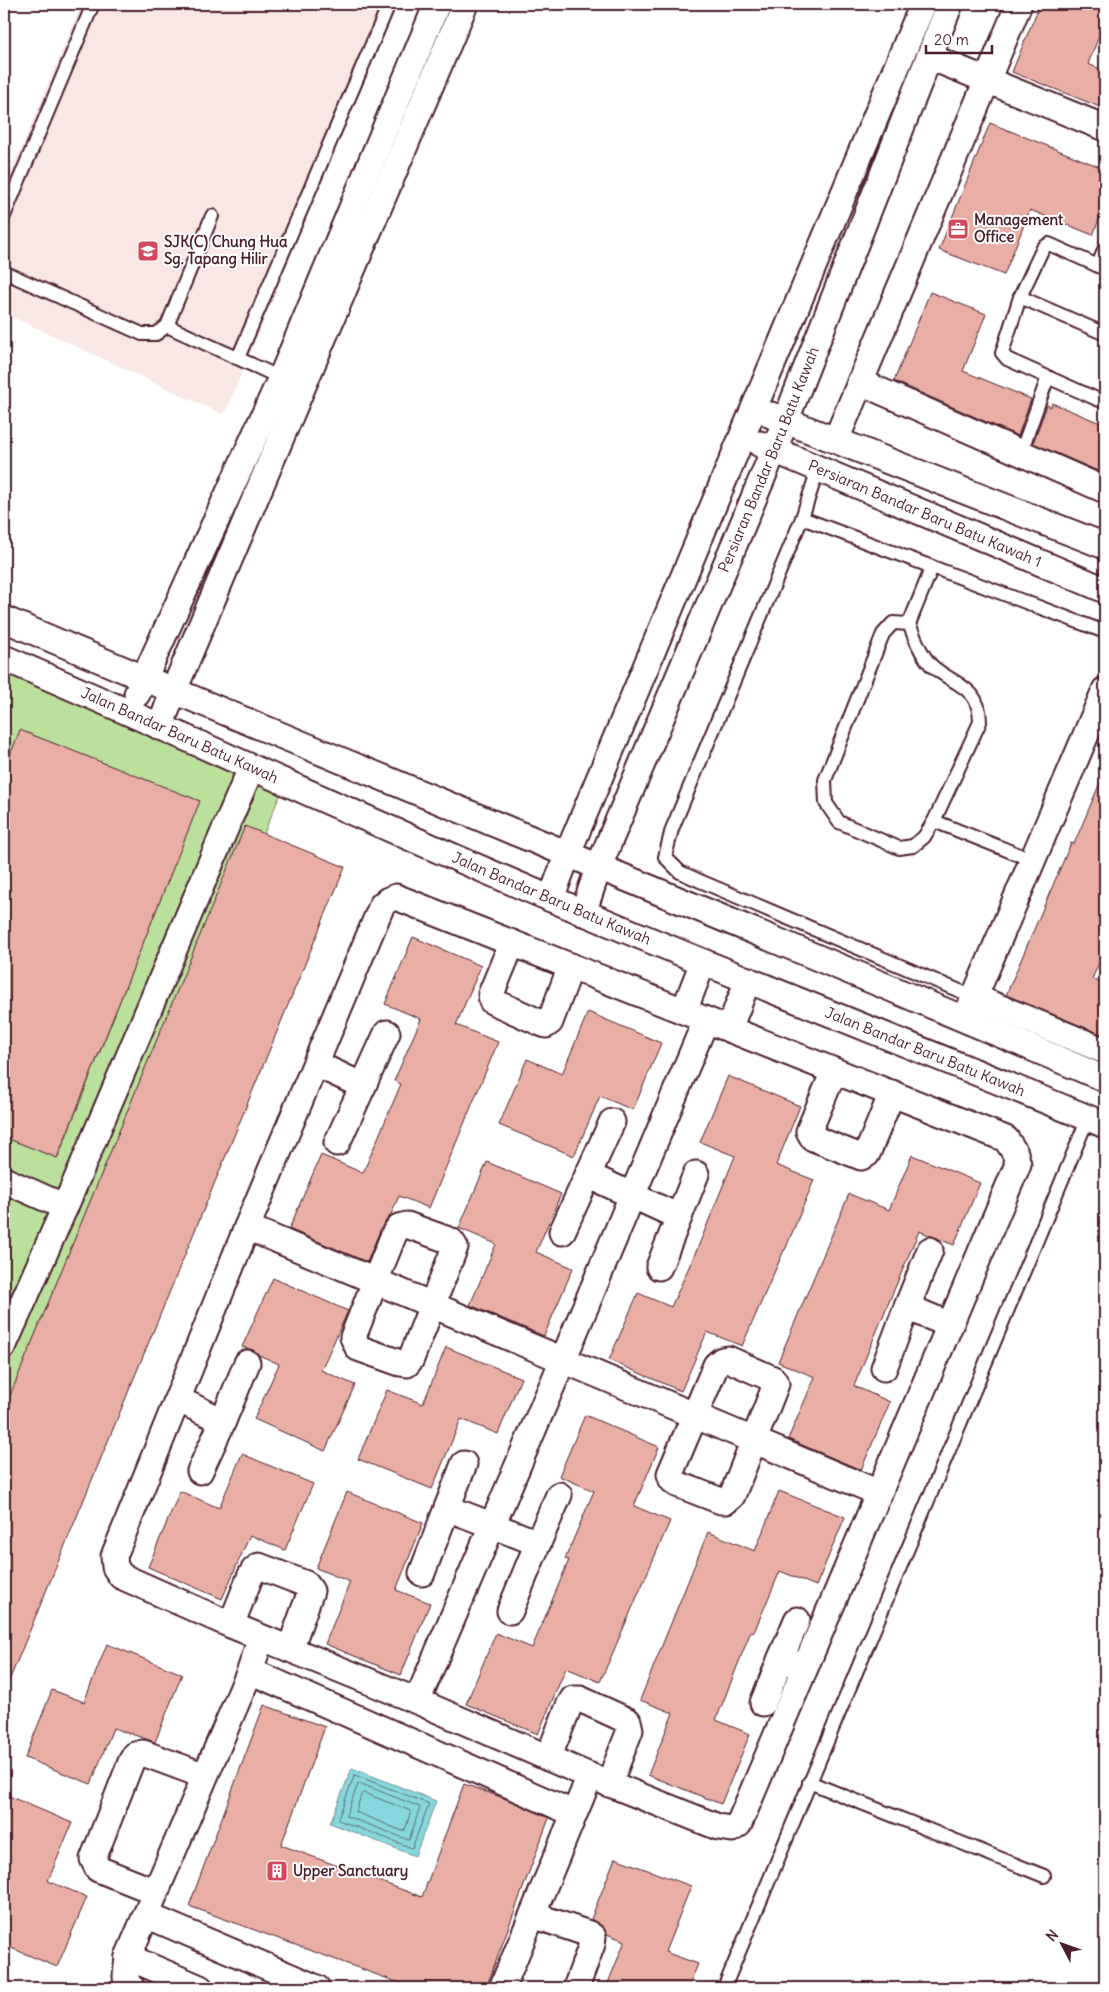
<svg xmlns="http://www.w3.org/2000/svg" width="1109" height="1992" viewBox="0 0 1109 1992" font-family="Delius,sans-serif">
<style>
.built{fill:#f8e7e4}
.green{fill:#bbe09b;stroke:#828063}
.water{fill:#87d8de;stroke:#6f8e96}
.lines{fill:none;stroke-linecap:round;stroke-linejoin:round}
.shore{stroke:#626973;stroke-width:1}
.building{fill:#e9afa5;stroke:#4a1f2b}
.lane-casing{stroke:#4a1f2b;stroke-width:16}
.street-casing{stroke:#4a1f2b;stroke-width:29}
.lane{stroke:#fff;stroke-width:12}
.street{stroke:#fff;stroke-width:25}
.labels{text-anchor:middle;stroke-width:4;stroke-linejoin:round;paint-order:stroke}
.poi-label{font-size:15px;font-weight:bold;fill:#4a1f2b;stroke:#fff;text-anchor:start}
.street-label{font-size:15px;fill:#4a1f2b;stroke:#fff}
</style>
<rect width="100%" height="100%" fill="#fff"/>
<filter id="ink" filterUnits="userSpaceOnUse"><feTurbulence type="fractalNoise" baseFrequency=".02" numOctaves="2"/><feDisplacementMap in="SourceGraphic" scale="10" xChannelSelector="R" yChannelSelector="G"/><feConvolveMatrix kernelMatrix="1 2 1 2 8 2 1 2 1" color-interpolation-filters="sRGB"/></filter>
<g filter="url(#ink)">
<path class="built" d="M 82,4 L 397,4 L 224,415 L 4,313 L 4,189 Z"/>
<path class="green" d="M 4,658 L 285,783 L 4,1456 L 4,1137 L 58,1158 L 199,801 L 120,770 L 4,1060 L 4,975 L 91,759 L 25,732 L 4,784 Z"/>
<path class="water" d="M 352,1768 L 436,1801 L 415,1856 L 330,1823 Z"/>
<g class="lines">
<g class="shore">
<path d="M 355,1775 L 429,1804 L 412,1848 L 338,1820 Z"/>
<path d="M 359,1783 L 420,1807 L 409,1840 L 346,1816 Z"/>
<path d="M 364,1793 L 411,1811 L 405,1830 L 402,1831 L 356,1812 L 361,1795 Z"/>
</g>
</g>
<g class="building">
<path d="M 1040,4 L 1105,4 L 1105,21 L 1088,64 L 1105,71 L 1105,109 L 1012,72 Z"/>
<path d="M 990,123 L 1105,169 L 1105,204 L 1093,235 L 1030,210 L 1004,275 L 939,250 Z"/>
<path d="M 930,292 L 986,314 L 963,371 L 1031,399 L 1018,436 L 894,381 Z"/>
<path d="M 1052,403 L 1105,425 L 1105,474 L 1033,443 L 1047,405 L 1051,407 Z"/>
<path d="M 20,730 L 200,801 L 57,1158 L 4,1137 L 4,770 Z"/>
<path d="M 1105,771 L 1105,949 L 1092,979 L 1105,985 L 1105,1036 L 1006,995 L 1071,843 L 1074,844 Z"/>
<path d="M 245,826 L 345,867 L 4,1693 L 4,1410 Z"/>
<path d="M 413,937 L 481,966 L 456,1025 L 498,1042 L 429,1208 L 399,1196 L 390,1217 L 381,1228 L 367,1262 L 289,1229 L 321,1155 L 363,1173 L 401,1084 L 394,1081 L 421,1019 L 385,1004 Z"/>
<path d="M 588,1012 L 661,1043 L 633,1110 L 600,1096 L 574,1156 L 499,1125 L 527,1059 L 562,1074 Z"/>
<path d="M 728,1076 L 800,1106 L 776,1165 L 814,1180 L 785,1250 L 784,1250 L 742,1346 L 707,1332 L 681,1391 L 609,1360 L 638,1293 L 671,1307 L 698,1247 L 735,1156 L 700,1142 Z"/>
<path d="M 912,1155 L 980,1183 L 954,1245 L 919,1231 L 881,1321 L 854,1386 L 890,1402 L 861,1470 L 788,1439 L 815,1377 L 778,1362 L 849,1194 L 889,1210 Z"/>
<path d="M 487,1162 L 561,1194 L 536,1252 L 573,1268 L 544,1336 L 470,1305 L 496,1244 L 459,1228 Z"/>
<path d="M 273,1278 L 348,1311 L 321,1370 L 355,1385 L 325,1451 L 254,1419 L 279,1364 L 259,1355 L 253,1350 L 242,1347 Z"/>
<path d="M 446,1347 L 521,1378 L 498,1434 L 461,1419 L 432,1489 L 358,1459 L 387,1390 L 423,1404 Z"/>
<path d="M 585,1415 L 659,1447 L 634,1506 L 670,1521 L 600,1682 L 566,1668 L 538,1734 L 466,1704 L 496,1633 L 532,1648 L 569,1560 L 565,1559 L 594,1491 L 559,1476 Z"/>
<path d="M 242,1454 L 313,1484 L 285,1550 L 250,1535 L 222,1599 L 148,1567 L 180,1491 L 219,1508 Z"/>
<path d="M 779,1491 L 845,1517 L 816,1586 L 780,1571 L 754,1632 L 751,1631 L 716,1720 L 750,1734 L 721,1804 L 648,1775 L 673,1713 L 640,1700 L 708,1532 L 755,1551 Z"/>
<path d="M 347,1492 L 423,1523 L 396,1590 L 430,1603 L 401,1675 L 325,1644 L 350,1582 L 316,1568 Z"/>
<path d="M 107,1644 L 182,1674 L 155,1742 L 113,1728 L 91,1784 L 25,1758 L 52,1690 L 84,1702 Z"/>
<path d="M 264,1705 L 325,1727 L 281,1845 L 422,1897 L 464,1784 L 509,1800 L 549,1818 L 486,1988 L 413,1988 L 189,1906 Z"/>
<path d="M 4,1794 L 72,1823 L 48,1881 L 87,1897 L 57,1967 L 4,1945 Z"/>
<path d="M 615,1858 L 691,1886 L 665,1952 L 698,1964 L 688,1988 L 606,1988 L 625,1941 L 607,1934 L 602,1926 L 591,1919 Z"/>
</g>
<g class="lines">
<g class="lane-casing">
<g id="lane">
<path d="M 4,216 L 93,4"/>
<path d="M 1098,266 L 1105,247"/>
<path d="M 1105,269 L 1049,244 L 1043,248 L 1020,297 L 1002,353 L 1007,359 L 1099,400 L 1105,399"/>
<path d="M 4,272 L 142,334 L 156,334 L 167,326 L 212,216"/>
<path d="M 1020,297 L 1105,334"/>
<path d="M 167,326 L 281,378"/>
<path d="M 238,358 L 389,4"/>
<path d="M 1021,452 L 1048,377"/>
<path d="M 818,469 L 802,518 L 672,829 L 665,857 L 680,872 L 700,881 L 974,997"/>
<path d="M 802,518 L 1105,632"/>
<path d="M 893,623 L 909,624 C 915,638 921,655 932,666 C 955,686 980,686 980,722 L 934,821 L 924,837 L 913,846 L 899,848 L 839,822 L 826,803 L 825,780 L 883,634 Z"/>
<path d="M 909,624 L 932,567"/>
<path d="M 934,821 L 1032,860"/>
<path d="M 809,1782 L 1044,1876"/>
<path d="M 724,1988 L 1088,1118"/>
</g>
</g>
<g class="street-casing">
<g id="street">
<path d="M 930,57 L 1105,128"/>
<path d="M 860,382 L 1105,490"/>
<path d="M 771,415 L 1105,546"/>
<path d="M 836,440 L 1019,4"/>
<path id="s1" d="M 760,444 L 1105,590"/>
<path d="M 4,619 C 370,775 739,922 1105,1079"/>
<path id="s2" d="M 4,658 C 188,737 369,822 554,900 C 737,978 922,1049 1105,1125"/>
<path d="M 137,694 L 281,378 L 437,4"/>
<path d="M 160,727 L 174,690 L 465,4"/>
<path d="M 396,897 L 1006,1139 L 1015,1153 L 1018,1164 L 739,1824 L 732,1829 L 718,1827 L 590,1776 L 417,1701 L 231,1625 L 121,1576 L 115,1567 L 114,1556 L 247,1227 L 382,905 L 388,900 Z"/>
<path d="M 551,899 L 568,853 L 923,4"/>
<path id="s3" d="M 583,913 L 599,866 L 774,450 L 950,4"/>
<path d="M 512,943 L 491,994 L 492,1001 L 541,1023 L 546,1025 L 550,1022 L 571,966"/>
<path d="M 974,997 L 1105,1051"/>
<path d="M 684,1011 L 703,962"/>
<path d="M 965,1019 L 1105,690"/>
<path d="M 729,1029 L 748,980"/>
<path d="M 316,1064 L 363,1086"/>
<path d="M 834,1071 L 809,1131 L 813,1138 L 861,1157 L 867,1154 L 892,1093"/>
<path d="M 337,1143 L 387,1033"/>
<path d="M 588,1175 L 679,1217 L 659,1267"/>
<path d="M 4,1180 L 65,1207"/>
<path d="M 679,1217 L 696,1174"/>
<path d="M 407,1225 L 451,1241 L 455,1247 L 411,1359 L 407,1364 L 400,1363 L 358,1348 L 353,1337 L 394,1234 L 399,1227 Z"/>
<path d="M 247,1227 L 879,1493"/>
<path d="M 562,1232 L 612,1122"/>
<path d="M 930,1250 L 907,1307 L 950,1325"/>
<path d="M 4,1345 L 65,1207 L 251,768"/>
<path d="M 728,1359 L 773,1379 L 776,1384 L 732,1496 L 726,1501 L 721,1501 L 677,1484 L 672,1480 L 670,1474 L 716,1365 L 722,1360 Z"/>
<path d="M 884,1368 L 907,1307"/>
<path d="M 177,1399 L 223,1421 L 200,1471"/>
<path d="M 223,1421 L 247,1363"/>
<path d="M 464,1464 L 447,1508 L 538,1543 L 510,1611"/>
<path d="M 538,1543 L 559,1495"/>
<path d="M 422,1573 L 447,1508"/>
<path d="M 797,1620 L 781,1658 L 805,1668"/>
<path d="M 231,1625 L 250,1577 L 254,1570 L 259,1566 L 306,1584 L 311,1591 L 290,1649"/>
<path d="M 250,1671 L 573,1813"/>
<path d="M 417,1701 L 563,1360 L 706,1020"/>
<path d="M 763,1703 L 781,1658"/>
<path d="M 548,1758 L 569,1706 L 573,1699 L 580,1699 L 628,1721 L 630,1730 L 609,1784"/>
<path d="M 156,1892 L 98,1869 L 93,1859 L 131,1762 L 135,1755 L 143,1753 L 205,1776"/>
<path d="M 146,1915 L 317,1988"/>
<path d="M 533,1915 L 589,1934 L 593,1937 L 592,1944 L 576,1988"/>
<path d="M 128,1957 L 200,1988"/>
<path d="M 132,1988 L 127,1985 L 126,1976 L 128,1957 L 250,1671 L 261,1638"/>
<path d="M 502,1988 L 590,1776"/>
</g>
</g>
<use href="#lane" class="lane"/>
<use href="#street" class="street"/>
</g>
</g>
<defs>
<g id="office-square" transform="scale(1.125)"><rect x="-9" y="-9" width="18" height="18" rx="4" fill="#d1495b" stroke="#fff"/><path d="M-6-3h4V-5.5h4V-3h4V5H-6ZM-1-4.5V-3h2v-1.5ZM-6 0V1H6V0Z" fill="#fff"/></g>
<g id="school-square" transform="scale(1.125)"><rect x="-9" y="-9" width="18" height="18" rx="4" fill="#d1495b" stroke="#fff"/><path d="M0-5L7-2L0 1L-7-2ZM-4 1L0 2.5L4 1V4Q0 6-4 4Z" fill="#fff"/></g>
<g id="building-square" transform="scale(1.125)"><rect x="-9" y="-9" width="18" height="18" rx="4" fill="#d1495b" stroke="#fff"/><path d="M-4-6H4V6H1V3H-1V6H-4ZM-2.5-4.3h1.7v1.8h-1.7ZM.8-4.3h1.7v1.8H.8ZM-2.5-1h1.7V.8h-1.7ZM.8-1h1.7V.8H.8Z" fill="#fff"/></g>
</defs>
<g fill-rule="evenodd">
<use href="#office-square" x="958" y="229"/>
<use href="#school-square" x="148" y="251"/>
<use href="#building-square" x="277" y="1871"/>
</g>
<g class="labels">
<g class="poi-label">
<text x="974" y="225">Management<tspan x="974" dy="17">Office</tspan></text>
<text x="164" y="247">SJK(C) Chung Hua<tspan x="164" dy="17">Sg. Tapang Hilir</tspan></text>
<text x="293" y="1876">Upper Sanctuary</text>
</g>
<g class="street-label">
<text dy="5" stroke="none"><textPath href="#s3" startOffset="490">Persiaran Bandar Baru Batu Kawah</textPath></text>
<text dy="5" stroke="none"><textPath href="#s1" startOffset="179">Persiaran Bandar Baru Batu Kawah 1</textPath></text>
<text dy="5" stroke="none"><textPath href="#s2" startOffset="192">Jalan Bandar Baru Batu Kawah</textPath></text>
<text dy="5" stroke="none"><textPath href="#s2" startOffset="598">Jalan Bandar Baru Batu Kawah</textPath></text>
<text dy="5" stroke="none"><textPath href="#s2" startOffset="1002">Jalan Bandar Baru Batu Kawah</textPath></text>
</g>
</g>
<rect width="1109" height="1992" fill="none" stroke="#fff" stroke-width="20"/>
<rect x="10" y="10" width="1089" height="1972" fill="none" stroke="#4a1f2b" stroke-width="2" filter="url(#ink)"/>
<g transform="translate(1062 1944) rotate(311)" stroke="#ffffff" stroke-width="4" paint-order="stroke">
<path d="M0-4L9 19L0 12L-9 19Z" fill="#4a1f2b"/>
<text y="-8" font-size="14" font-weight="bold" text-anchor="middle" fill="#4a1f2b">N</text>
</g>
<path d="M926 45v8h66v-8" fill="none" stroke="#4a1f2b" stroke-width="2.5"/>
<text x="934" y="45" font-size="15" fill="#4a1f2b" stroke="#ffffff" stroke-width="4" paint-order="stroke">20 m</text>
</svg>
